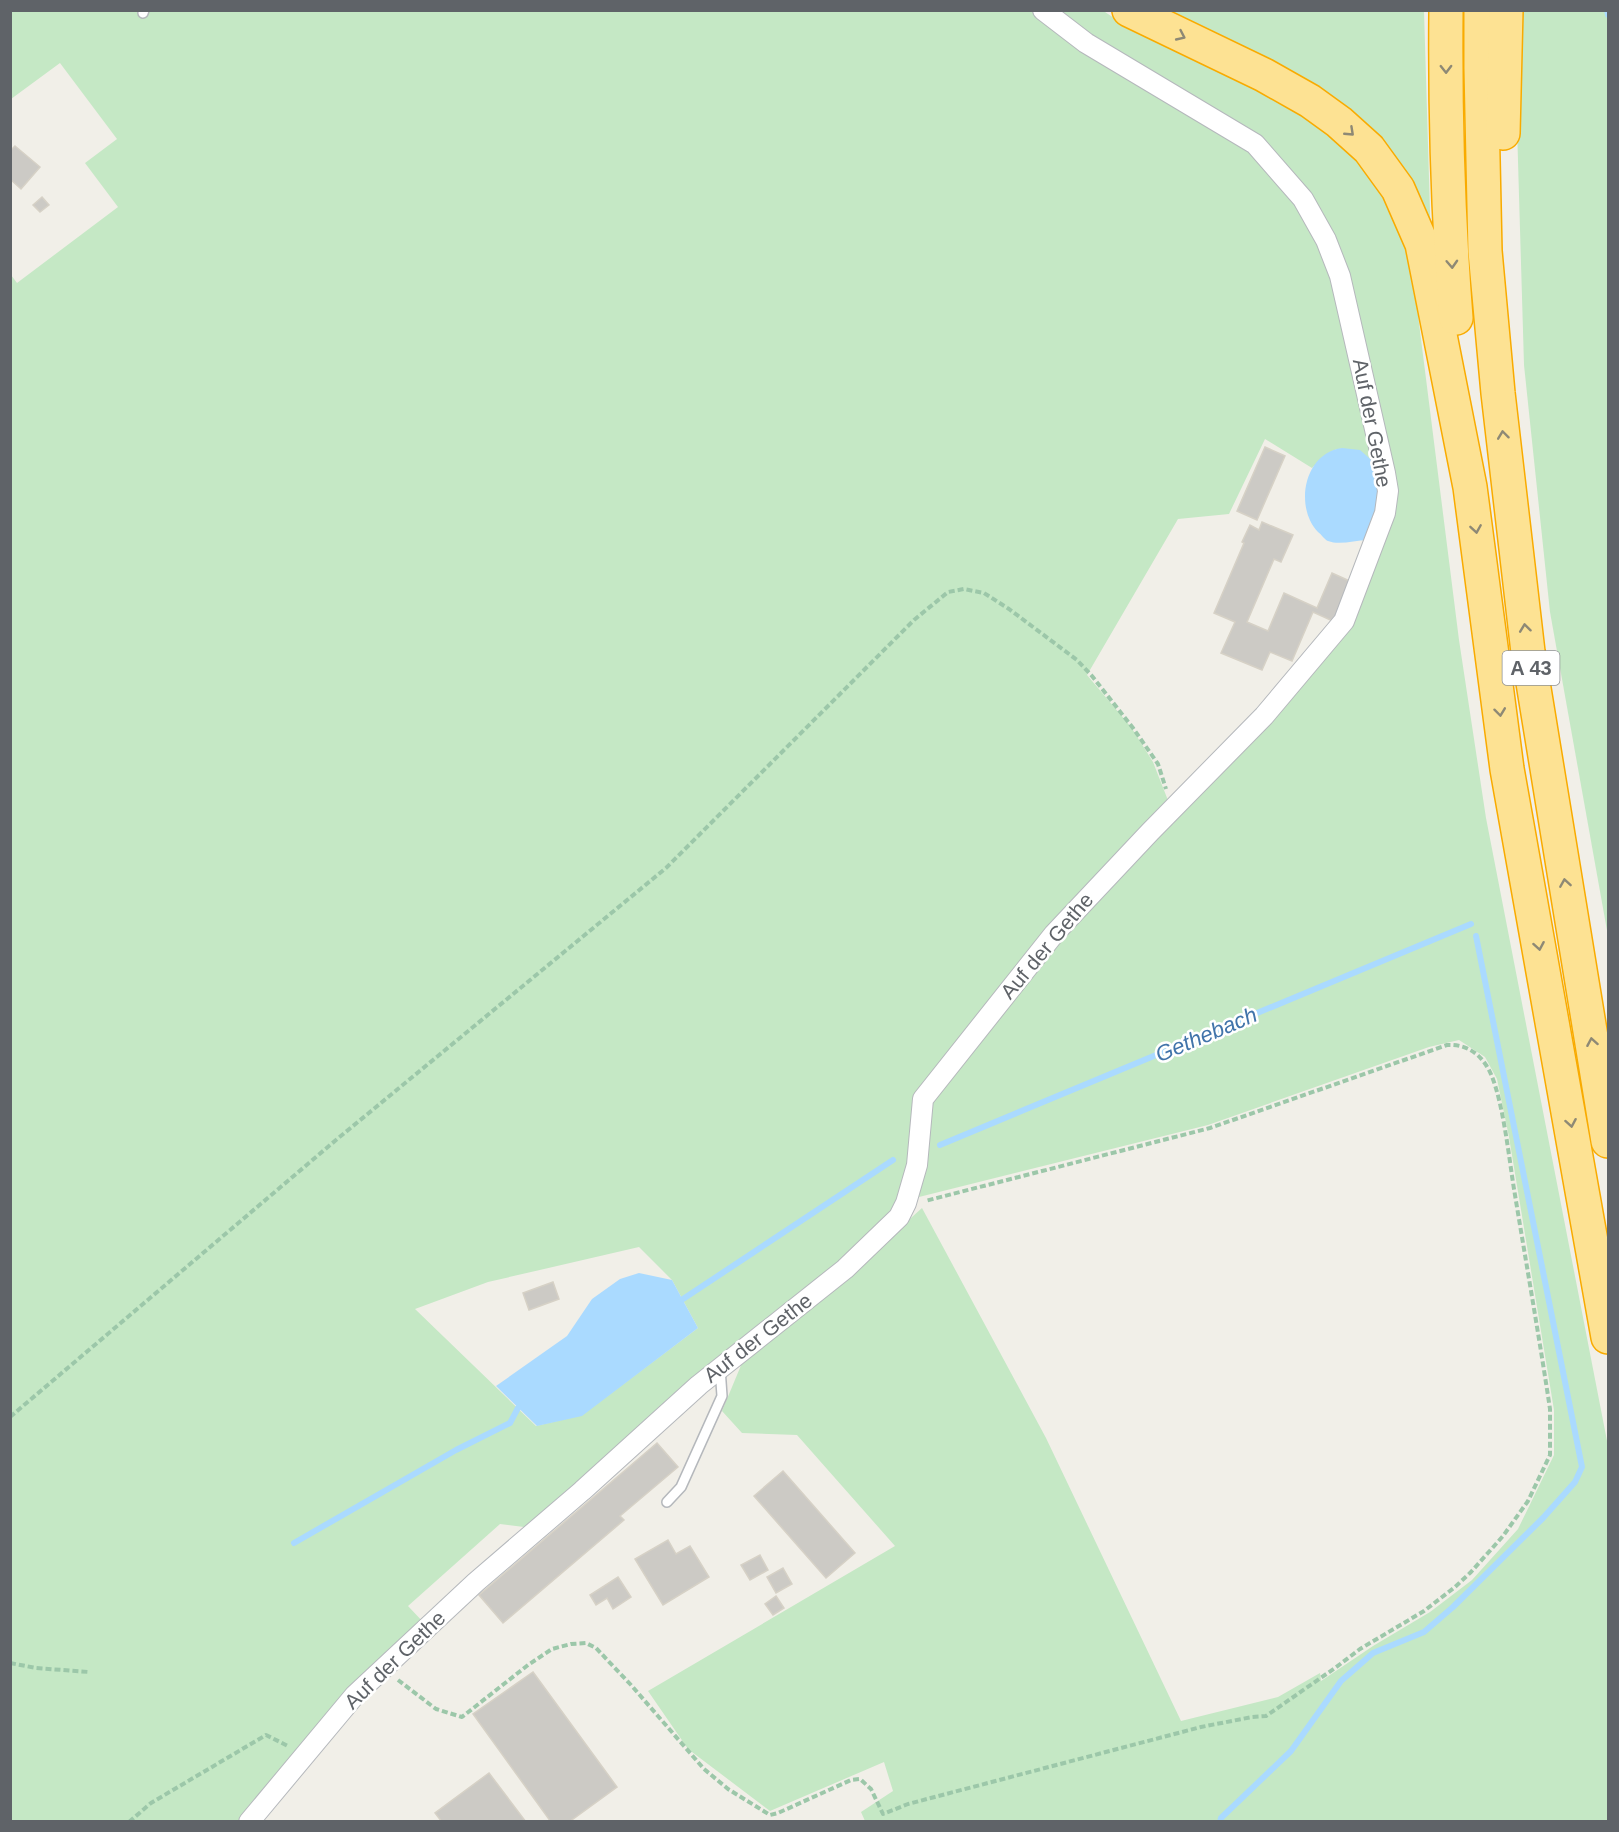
<svg xmlns="http://www.w3.org/2000/svg" width="1619" height="1832" viewBox="0 0 1619 1832" font-family="Arial,sans-serif">
<style>
.green{fill:#c5e8c5;fill-rule:evenodd}
.water{fill:#aadaff}
.lines{fill:none;stroke-linecap:round;stroke-linejoin:round}
.stream{stroke:#aadaff;stroke-width:6}
.building{fill:#cccac5;stroke:#d6d1c6;stroke-width:1.5}
.service-casing{stroke:#b5b8bc;stroke-width:12}
.minor-casing{stroke:#b5b8bc;stroke-width:22}
.motorway-casing{stroke:#f9ab00;stroke-width:36}
.path{stroke:#9cc7a9;stroke-width:4;stroke-dasharray:6 3;stroke-linecap:butt}
.service{stroke:#fff;stroke-width:9}
.minor{stroke:#fff;stroke-width:20}
.motorway{stroke:#fde293;stroke-width:33}
.oneway{stroke:#8e8975}
.labels{text-anchor:middle;stroke-width:5;stroke-linejoin:round;paint-order:stroke}
.shield{fill:#fff;stroke:#8f9295;stroke-width:1.5}
.shield-label{font-size:20px;font-weight:bold;fill:#5f6368}
.street-label{font-size:21px;fill:#5f6368;stroke:#fff}
.water-label{font-size:22px;font-style:italic;fill:#4174aa;stroke:#fff}
</style>
<rect width="100%" height="100%" fill="#f1efe8"/>
<g class="green">
<path d="M 1102,10 L 1120,22 L 1300,107 L 1351,146 L 1390,200 L 1411,260 L 1459,640 L 1486,818 L 1608,1446 L 1608,1821 L 865,1821 L 861,1812 L 893,1791 L 884,1762 L 770,1811 L 688,1749 L 648,1691 L 895,1546 L 797,1435 L 742,1433 L 722,1411 L 742,1363 L 852,1271 L 922,1208 L 1046,1438 L 1181,1721 L 1278,1697 L 1320,1673 L 1321,1681 L 1373,1646 L 1430,1612 L 1472,1580 L 1518,1529 L 1554,1455 L 1554,1410 L 1509,1137 L 1497,1079 L 1485,1057 L 1459,1040 L 1429,1047 L 1208,1125 L 919,1197 L 926,1110 L 1037,964 L 1309,671 L 1391,505 L 1391,452 L 1374,395 L 1377,465 C 1343,448 1341,438 1312,468 L 1265,439 L 1229,514 L 1178,519 L 1087,675 L 1131,727 L 1153,762 L 1169,803 L 915,1098 L 910,1165 L 894,1215 L 532,1528 L 500,1524 L 408,1606 L 425,1624 L 243,1821 L 11,1821 L 11,275 L 17,283 L 118,207 L 85,163 L 117,139 L 60,63 L 11,99 L 11,11 ZM 639,1247 L 672,1280 L 698,1328 L 582,1415 L 536,1426 L 415,1309 L 488,1282 Z"/>
<path d="M 1145,11 L 1424,11 L 1431,245 L 1384,154 Z"/>
<path d="M 1522,11 L 1608,11 L 1608,936 L 1550,612 L 1524,365 L 1516,93 Z"/>
</g>
<g class="water">
<path d="M 1342,448 L 1360,450 L 1377,465 L 1381,509 L 1370,540 C 1357,539 1341,546 1328,541 C 1325,540 1321,534 1318,532 C 1294,507 1304,453 1342,448 Z"/>
<path d="M 639,1273 L 672,1280 L 698,1328 L 582,1416 L 537,1426 L 496,1386 L 567,1336 L 592,1299 L 620,1279 Z"/>
</g>
<g class="lines">
<g class="stream">
<path d="M 1607,10 L 1608,15"/>
<path d="M 940,1145 L 1471,924"/>
<path d="M 683,1299 L 893,1160"/>
<path d="M 294,1543 L 456,1450 L 510,1423 L 518,1408"/>
<path d="M 1220,1822 L 1221,1818 L 1291,1751 L 1341,1681 L 1373,1653 L 1424,1632 L 1453,1607 L 1543,1518 L 1575,1482 L 1582,1467 L 1476,936"/>
</g>
</g>
<g class="building">
<path d="M 15,146 L 40,167 L 21,189 L 10,179 L 10,151 Z"/>
<path d="M 42,197 L 49,205 L 40,212 L 33,205 Z"/>
<path d="M 1265,447 L 1285,456 L 1257,520 L 1237,511 Z"/>
<path d="M 1262,522 L 1293,535 L 1281,562 L 1274,559 L 1247,622 L 1268,631 L 1284,593 L 1317,608 L 1332,573 L 1354,583 L 1337,623 L 1313,612 L 1292,661 L 1270,652 L 1262,670 L 1221,653 L 1235,622 L 1214,613 L 1244,543 L 1242,542 L 1250,525 L 1259,530 Z"/>
<path d="M 553,1282 L 559,1299 L 529,1310 L 523,1293 Z"/>
<path d="M 657,1443 L 678,1467 L 620,1516 L 624,1520 L 503,1623 L 479,1595 Z"/>
<path d="M 783,1471 L 855,1553 L 826,1578 L 754,1496 Z"/>
<path d="M 668,1540 L 676,1554 L 690,1546 L 709,1577 L 663,1605 L 635,1559 Z"/>
<path d="M 760,1555 L 768,1570 L 750,1580 L 741,1565 Z"/>
<path d="M 783,1568 L 792,1584 L 776,1593 L 767,1577 Z"/>
<path d="M 618,1577 L 631,1597 L 613,1609 L 607,1598 L 596,1605 L 590,1595 Z"/>
<path d="M 776,1596 L 784,1608 L 773,1615 L 765,1604 Z"/>
<path d="M 533,1672 L 617,1787 L 569,1822 L 551,1822 L 473,1714 Z"/>
<path d="M 489,1773 L 526,1822 L 442,1822 L 435,1813 Z"/>
</g>
<g class="lines">
<g class="service-casing">
<g id="service">
<path d="M 143,13 L 144,10"/>
<path d="M 667,1502 L 681,1487 L 722,1396 L 720,1368"/>
</g>
</g>
<g class="minor-casing">
<path id="minor" d="M 249,1822 L 355,1695 L 476,1582 L 582,1491 L 699,1385 L 845,1269 L 899,1217 L 906,1203 L 917,1165 L 923,1099 L 1054,934 L 1150,832 L 1264,716 L 1344,621 L 1385,513 L 1388,491 L 1385,473 L 1340,276 L 1326,240 L 1303,199 L 1255,144 L 1086,43 L 1043,10"/>
</g>
<g class="motorway-casing">
<g id="motorway">
<path d="M 1129,10 L 1264,75 L 1310,101 L 1339,122 L 1369,149 L 1398,189 L 1422,244 L 1470,487 L 1507,769 L 1608,1337"/>
<path d="M 1446,10 C 1445,113 1448,216 1456,318"/>
<path d="M 1481,10 L 1481,68 L 1485,251 L 1498,393 L 1528,652 L 1608,1141"/>
<path d="M 1503,133 L 1506,10"/>
</g>
</g>
<g class="path">
<path d="M 10,1417 L 336,1140 L 666,868 L 914,620 L 948,592 L 964,589 L 984,593 L 1009,609 L 1077,660 L 1092,676 L 1133,728 L 1158,764 L 1166,789"/>
<path d="M 10,1663 L 36,1668 L 89,1672"/>
<path d="M 398,1680 L 436,1709 L 462,1717 L 528,1665 L 552,1649 L 571,1644 L 586,1643 L 596,1648 L 631,1685 L 704,1769 L 728,1789 L 770,1815 L 778,1813 L 851,1780 L 860,1779 L 871,1789 L 883,1814 L 908,1804 L 1201,1727 L 1252,1717 L 1266,1716 L 1335,1668 L 1360,1649 L 1424,1611 L 1455,1587 L 1471,1572 L 1503,1536 L 1528,1501 L 1550,1455 L 1550,1409 C 1539,1336 1526,1262 1514,1189 C 1509,1159 1502,1088 1486,1065 C 1477,1051 1463,1044 1447,1045 L 1210,1128 L 925,1201"/>
<path d="M 129,1822 L 151,1803 L 266,1735 L 288,1746"/>
</g>
<use href="#service" class="service"/>
<use href="#minor" class="minor"/>
<use href="#motorway" class="motorway"/>
</g>
<defs><path id="oneway-chevron" d="M-2-3.5L2.5 0L-2 3.5" fill="none" stroke-width="1.6" stroke-linecap="round" stroke-linejoin="round" transform="scale(1.5)"/></defs>
<g class="oneway">
<use href="#oneway-chevron" transform="translate(1181 36) rotate(25)"/>
<use href="#oneway-chevron" transform="translate(1446 69) rotate(89)"/>
<use href="#oneway-chevron" transform="translate(1350 132) rotate(43)"/>
<use href="#oneway-chevron" transform="translate(1452 264) rotate(87)"/>
<use href="#oneway-chevron" transform="translate(1503 435) rotate(-97)"/>
<use href="#oneway-chevron" transform="translate(1476 529) rotate(81)"/>
<use href="#oneway-chevron" transform="translate(1525 628) rotate(-97)"/>
<use href="#oneway-chevron" transform="translate(1500 712) rotate(83)"/>
<use href="#oneway-chevron" transform="translate(1565 883) rotate(-99)"/>
<use href="#oneway-chevron" transform="translate(1539 946) rotate(80)"/>
<use href="#oneway-chevron" transform="translate(1592 1042) rotate(-100)"/>
<use href="#oneway-chevron" transform="translate(1571 1123) rotate(80)"/>
</g>
<g class="labels">
<rect class="shield" x="1502.5" y="651" width="57" height="34" rx="4.5"/>
<g class="shield-label">
<text x="1531" y="675">A 43</text>
</g>
<g class="street-label">
<text transform="translate(1372 423) rotate(79)" y="7">Auf der Gethe</text>
<text transform="translate(1047 946) rotate(-50)" y="7">Auf der Gethe</text>
<text transform="translate(758 1338) rotate(-38)" y="7">Auf der Gethe</text>
<text transform="translate(395 1660) rotate(-44)" y="7">Auf der Gethe</text>
</g>
<g class="water-label">
<text transform="translate(1206 1034) rotate(-23)" y="8">Gethebach</text>
</g>
</g>
<rect width="1619" height="1832" fill="none" stroke="#5f6368" stroke-width="24"/>
</svg>
